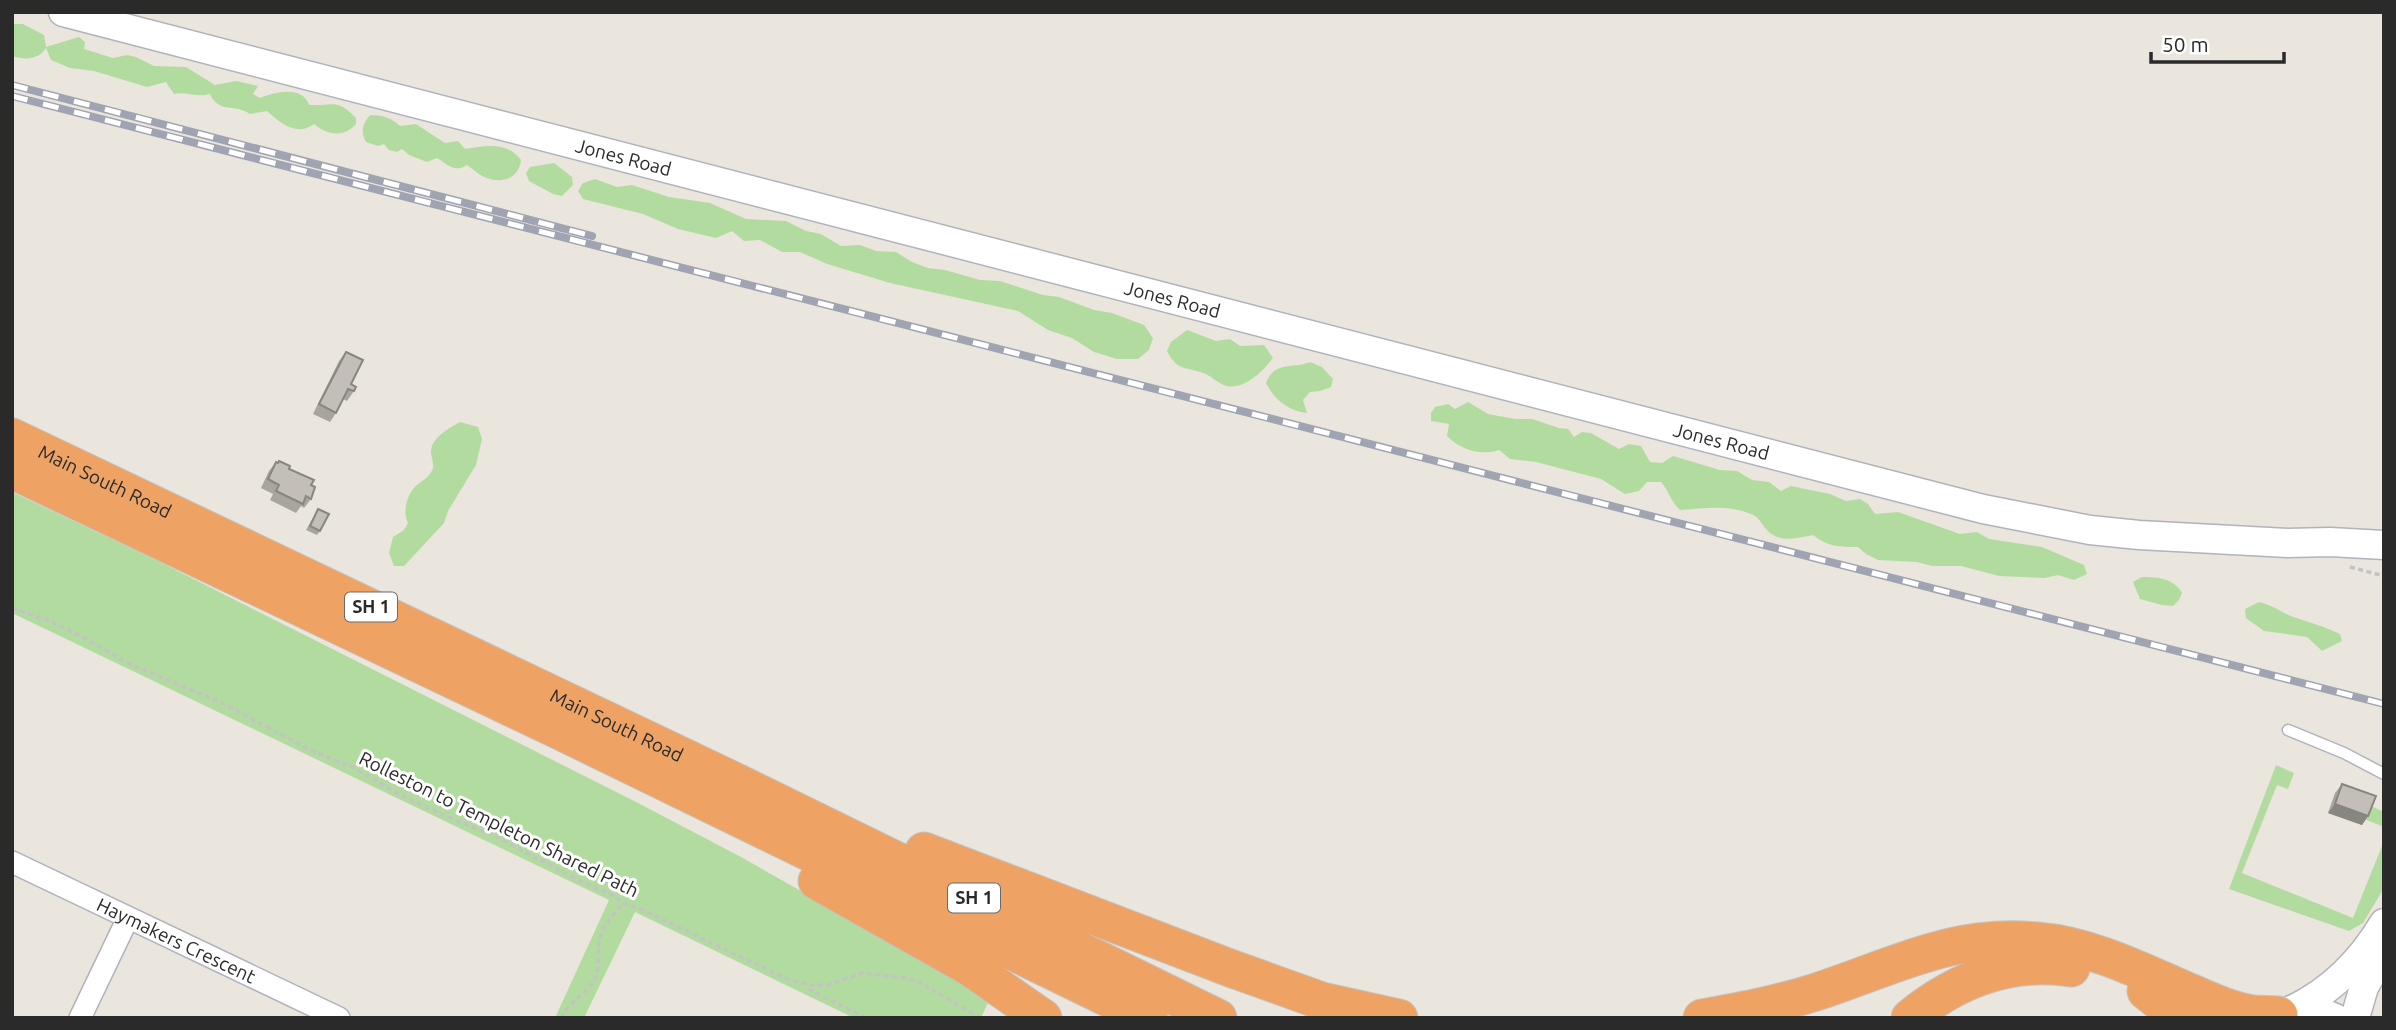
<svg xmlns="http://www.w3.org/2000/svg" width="2396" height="1030" viewBox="0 0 2396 1030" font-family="Ubuntu,sans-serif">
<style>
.green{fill:#b2dc9f}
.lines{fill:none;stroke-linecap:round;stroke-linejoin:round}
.lane-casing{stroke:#b0b3bc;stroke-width:13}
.street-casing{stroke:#b0b3bc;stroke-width:24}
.secondary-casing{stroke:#b0b3bc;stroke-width:31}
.highway-casing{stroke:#c3c3c3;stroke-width:39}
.path{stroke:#c3c3c3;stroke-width:3.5;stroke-dasharray:5 3.5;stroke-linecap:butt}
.lane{stroke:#fff;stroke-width:10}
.street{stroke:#fff;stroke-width:21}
.secondary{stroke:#fff;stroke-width:28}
.highway{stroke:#eea364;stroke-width:37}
.rail-casing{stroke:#a0a3b2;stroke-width:8}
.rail{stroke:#fff;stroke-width:5;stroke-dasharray:16;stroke-linecap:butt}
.wall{fill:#a8a49e}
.shaded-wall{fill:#888681}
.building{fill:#c3bfb8;stroke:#888681;stroke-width:2}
.labels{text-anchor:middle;stroke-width:6;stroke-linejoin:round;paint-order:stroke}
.shield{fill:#fff;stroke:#6a6a6a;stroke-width:2}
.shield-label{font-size:18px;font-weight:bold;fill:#2a2a2a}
.street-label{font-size:19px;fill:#2a2a2a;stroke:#fff}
</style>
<rect width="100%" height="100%" fill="#eae5dd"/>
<g class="green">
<path d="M 12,24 L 23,24 L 44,35 L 46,47 L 79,37 L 85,42 L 84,49 L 113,58 L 127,55 L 136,57 L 154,66 L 186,67 L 215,85 L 236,81 L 258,86 L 253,94 L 260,98 C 274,92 303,85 309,105 C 332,106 337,98 356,118 L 356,124 C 344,138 327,135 314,124 C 297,137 280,123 267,111 L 250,114 C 234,103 219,114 210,94 C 196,98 187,91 174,94 L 166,82 L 147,87 L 94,71 L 70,68 L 51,60 L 46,48 C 38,60 25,60 12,56 Z"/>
<path d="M 370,115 C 382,115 392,118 400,126 L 416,124 L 445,143 L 458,141 L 465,149 C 485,146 507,141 521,160 C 519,178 503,184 487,178 C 480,176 473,169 467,165 C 455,173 448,165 437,158 L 427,162 L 409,155 L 402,149 L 397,152 L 389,150 L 384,144 L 378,146 L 366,142 C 360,131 363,124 370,115 Z"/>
<path d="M 554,163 L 572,177 L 573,185 L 562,196 L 553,194 L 529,181 L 526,173 L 530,167 Z"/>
<path d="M 595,179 L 617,187 L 632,185 L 669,197 L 710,203 L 746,219 L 786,221 L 806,231 L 821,234 L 841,246 L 860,245 L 876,251 L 896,252 L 912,262 L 928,268 L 945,270 L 980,280 L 1000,281 L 1043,295 L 1059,297 L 1094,310 L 1112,313 L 1144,325 L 1153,338 L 1149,350 L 1138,359 L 1117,359 L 1094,352 L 1072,338 L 1048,330 L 1018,311 L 890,283 L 827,264 L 800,252 L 782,252 L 760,240 L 744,241 L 732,231 L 716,238 L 678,229 L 643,214 L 583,199 L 578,191 L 583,183 Z"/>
<path d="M 1187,330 L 1216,341 L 1230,339 L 1240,346 L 1264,345 L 1273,358 C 1264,370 1245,390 1227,386 C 1218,384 1212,376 1203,373 C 1185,366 1178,372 1167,351 L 1171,342 Z"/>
<path d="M 1310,362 L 1322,367 L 1333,379 L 1331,387 L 1320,391 L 1310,392 L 1303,400 L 1307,413 C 1288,411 1274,399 1266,383 C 1274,361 1292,369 1310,362 Z"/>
<path d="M 1468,402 L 1488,414 L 1515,419 L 1532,419 L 1559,428 L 1568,429 L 1574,437 L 1582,432 L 1591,433 L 1619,449 L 1629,444 L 1641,446 L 1650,462 L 1662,463 L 1673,456 L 1720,470 L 1737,471 L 1752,480 L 1769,482 L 1781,491 L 1791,486 L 1830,494 L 1846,501 L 1860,499 L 1868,504 L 1875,514 L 1898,512 L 1960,534 L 1977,532 L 1989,539 L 2042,547 L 2084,565 L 2087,574 L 2074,580 L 2058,575 L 2045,578 L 1999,576 L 1961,566 L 1932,566 L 1917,562 L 1878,560 L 1866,554 L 1858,547 C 1839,547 1828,547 1813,535 C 1796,538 1779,544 1766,529 C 1761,523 1759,517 1751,514 C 1727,504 1705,509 1680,510 C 1671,502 1669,491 1661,482 L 1647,482 L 1639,491 L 1625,494 L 1601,479 L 1536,462 L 1510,459 L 1499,450 C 1481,456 1461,450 1447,436 L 1449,424 L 1431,421 L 1431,413 L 1435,407 L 1448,404 L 1455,409 Z"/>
<path d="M 460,422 L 478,427 L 482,439 L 476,465 L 448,511 L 444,523 L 404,566 L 394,566 L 389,553 L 393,537 L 404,530 L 408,523 C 403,513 406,497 414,488 C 420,481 430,478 433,468 C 434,463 431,457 431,452 C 431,438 449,428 460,422 Z"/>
<path d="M 12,492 L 150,557 L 638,803 L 741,857 L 990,998 L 981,1018 L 854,1018 L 635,912 L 584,1018 L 555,1018 L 609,900 L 12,613 Z"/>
<path d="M 2142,577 C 2158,577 2173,578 2182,593 L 2179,600 L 2173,606 L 2162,605 L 2140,599 L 2133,582 Z"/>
<path d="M 2259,602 C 2272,605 2279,611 2291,616 C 2307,622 2324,626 2340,634 L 2342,641 L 2322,651 L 2307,637 L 2264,631 L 2246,618 L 2245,609 Z"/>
<path d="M 2276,765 L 2294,773 L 2288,789 L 2277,785 L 2242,873 L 2353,918 L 2384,841 L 2384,888 L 2363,923 L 2349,931 L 2229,889 Z"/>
<path d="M 2369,805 L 2384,812 L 2384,827 L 2364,819 Z"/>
</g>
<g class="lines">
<g class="lane-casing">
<path id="lane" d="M 2288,730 L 2344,753 L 2384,774"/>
</g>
<g class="street-casing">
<g id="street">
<path id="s1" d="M 12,862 L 339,1018"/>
<path d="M 80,1018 L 128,918"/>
</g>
</g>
<g class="secondary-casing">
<g id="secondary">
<path id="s2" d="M 63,12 L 1983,509 L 2090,530 L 2139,535 L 2288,543 L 2330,542 L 2384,545"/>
<path d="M 2294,1009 C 2333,990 2362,960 2384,923"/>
<path d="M 2291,1010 L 2310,1008 L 2335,1018"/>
<path d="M 2355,1018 L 2364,987 L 2384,953"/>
</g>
</g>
<g class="highway-casing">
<g id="highway">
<path id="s3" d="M 12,437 L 730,779 L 1218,1018"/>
<path d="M 12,470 L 558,730 L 1149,1018"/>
<path d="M 924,851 L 1230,968 L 1322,1001 L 1399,1018"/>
<path d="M 817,881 L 971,968 L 1043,1018"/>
<path d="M 2146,991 L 2180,1018"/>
<path d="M 1702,1018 C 1740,1011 1779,1004 1816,992 C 1893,967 1952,933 2037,941 C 2086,945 2133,967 2178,987 C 2202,997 2227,1010 2253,1014 C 2262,1015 2271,1014 2279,1015"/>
<path d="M 1910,1018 C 1956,980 2011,959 2071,968"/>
</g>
</g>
<g class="path">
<path d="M 2350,567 L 2384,576"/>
<path d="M 12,608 L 50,621 L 81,636 L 126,662 L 224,704 L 310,750 L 350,766 L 397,793 L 443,815 L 493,835 L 576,879 L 613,895 L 623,903 L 641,909 L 785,978 L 810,985 L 827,985 L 863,973 L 905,978 L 919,982 L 980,1018"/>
<path d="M 808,989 L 867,1018"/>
<path d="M 561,1018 C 570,1000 586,995 594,980 C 601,967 597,955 599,941 C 602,926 613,915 623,903"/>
</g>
<use href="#lane" class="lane"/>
<use href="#street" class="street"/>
<use href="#secondary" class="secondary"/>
<use href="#highway" class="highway"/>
<g class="rail-casing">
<g id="rail">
<path d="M 12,85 L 592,236"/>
<path d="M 12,96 L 2384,704"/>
</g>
</g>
<use href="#rail" class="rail"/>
</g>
<g class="wall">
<path d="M 346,352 L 351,384 L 354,391 L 347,401 L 343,399 L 336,413 L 330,422 L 313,414 L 339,361 Z"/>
<path d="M 276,462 L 289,469 L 311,485 L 311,499 L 304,508 L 301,506 L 296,513 L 270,500 L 273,494 L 261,488 L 269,471 Z"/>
<path d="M 318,509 L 320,531 L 317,535 L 306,530 Z"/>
<path d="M 2342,784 L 2368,816 L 2362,825 L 2328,813 L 2335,793 Z"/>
</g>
<path class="shaded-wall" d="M 2335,804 L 2368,816 L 2362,825 L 2328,813 Z"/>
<g class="building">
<path d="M 346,352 L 363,360 L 351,384 L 356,387 L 354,391 L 348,389 L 336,413 L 319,404 Z"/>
<path d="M 279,461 L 290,466 L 289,469 L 314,480 L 311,485 L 315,487 L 311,499 L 306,496 L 303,504 L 276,491 L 279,485 L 268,479 L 276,462 L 278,463 Z"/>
<path d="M 318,509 L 329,514 L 320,531 L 310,526 Z"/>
<path d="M 2342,784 L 2376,796 L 2368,816 L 2335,804 Z"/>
</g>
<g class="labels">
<g class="shield">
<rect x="345" y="592.5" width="52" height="29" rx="5"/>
<rect x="948" y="883.5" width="52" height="29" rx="5"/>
</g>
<g class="shield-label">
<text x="371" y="613">SH 1</text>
<text x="974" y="904">SH 1</text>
</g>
<g class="street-label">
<text dy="7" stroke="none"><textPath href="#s2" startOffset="579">Jones Road</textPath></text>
<text dy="7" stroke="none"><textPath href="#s2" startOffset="1146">Jones Road</textPath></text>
<text dy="7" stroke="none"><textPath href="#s2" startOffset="1713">Jones Road</textPath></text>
<text dy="7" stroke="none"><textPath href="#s3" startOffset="103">Main South Road</textPath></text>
<text dy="7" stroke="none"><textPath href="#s3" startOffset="670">Main South Road</textPath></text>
<text transform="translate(499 824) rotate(26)" y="7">Rolleston to Templeton Shared Path</text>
<text dy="7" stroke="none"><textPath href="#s1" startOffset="182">Haymakers Crescent</textPath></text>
</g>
</g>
<rect width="2396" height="1030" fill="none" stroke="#2a2a2a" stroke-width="28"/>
<path d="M2151 52v10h133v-10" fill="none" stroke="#2a2a2a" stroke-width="3.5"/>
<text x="2162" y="52" font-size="21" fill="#2a2a2a" stroke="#ffffff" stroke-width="5" paint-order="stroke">50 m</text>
</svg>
